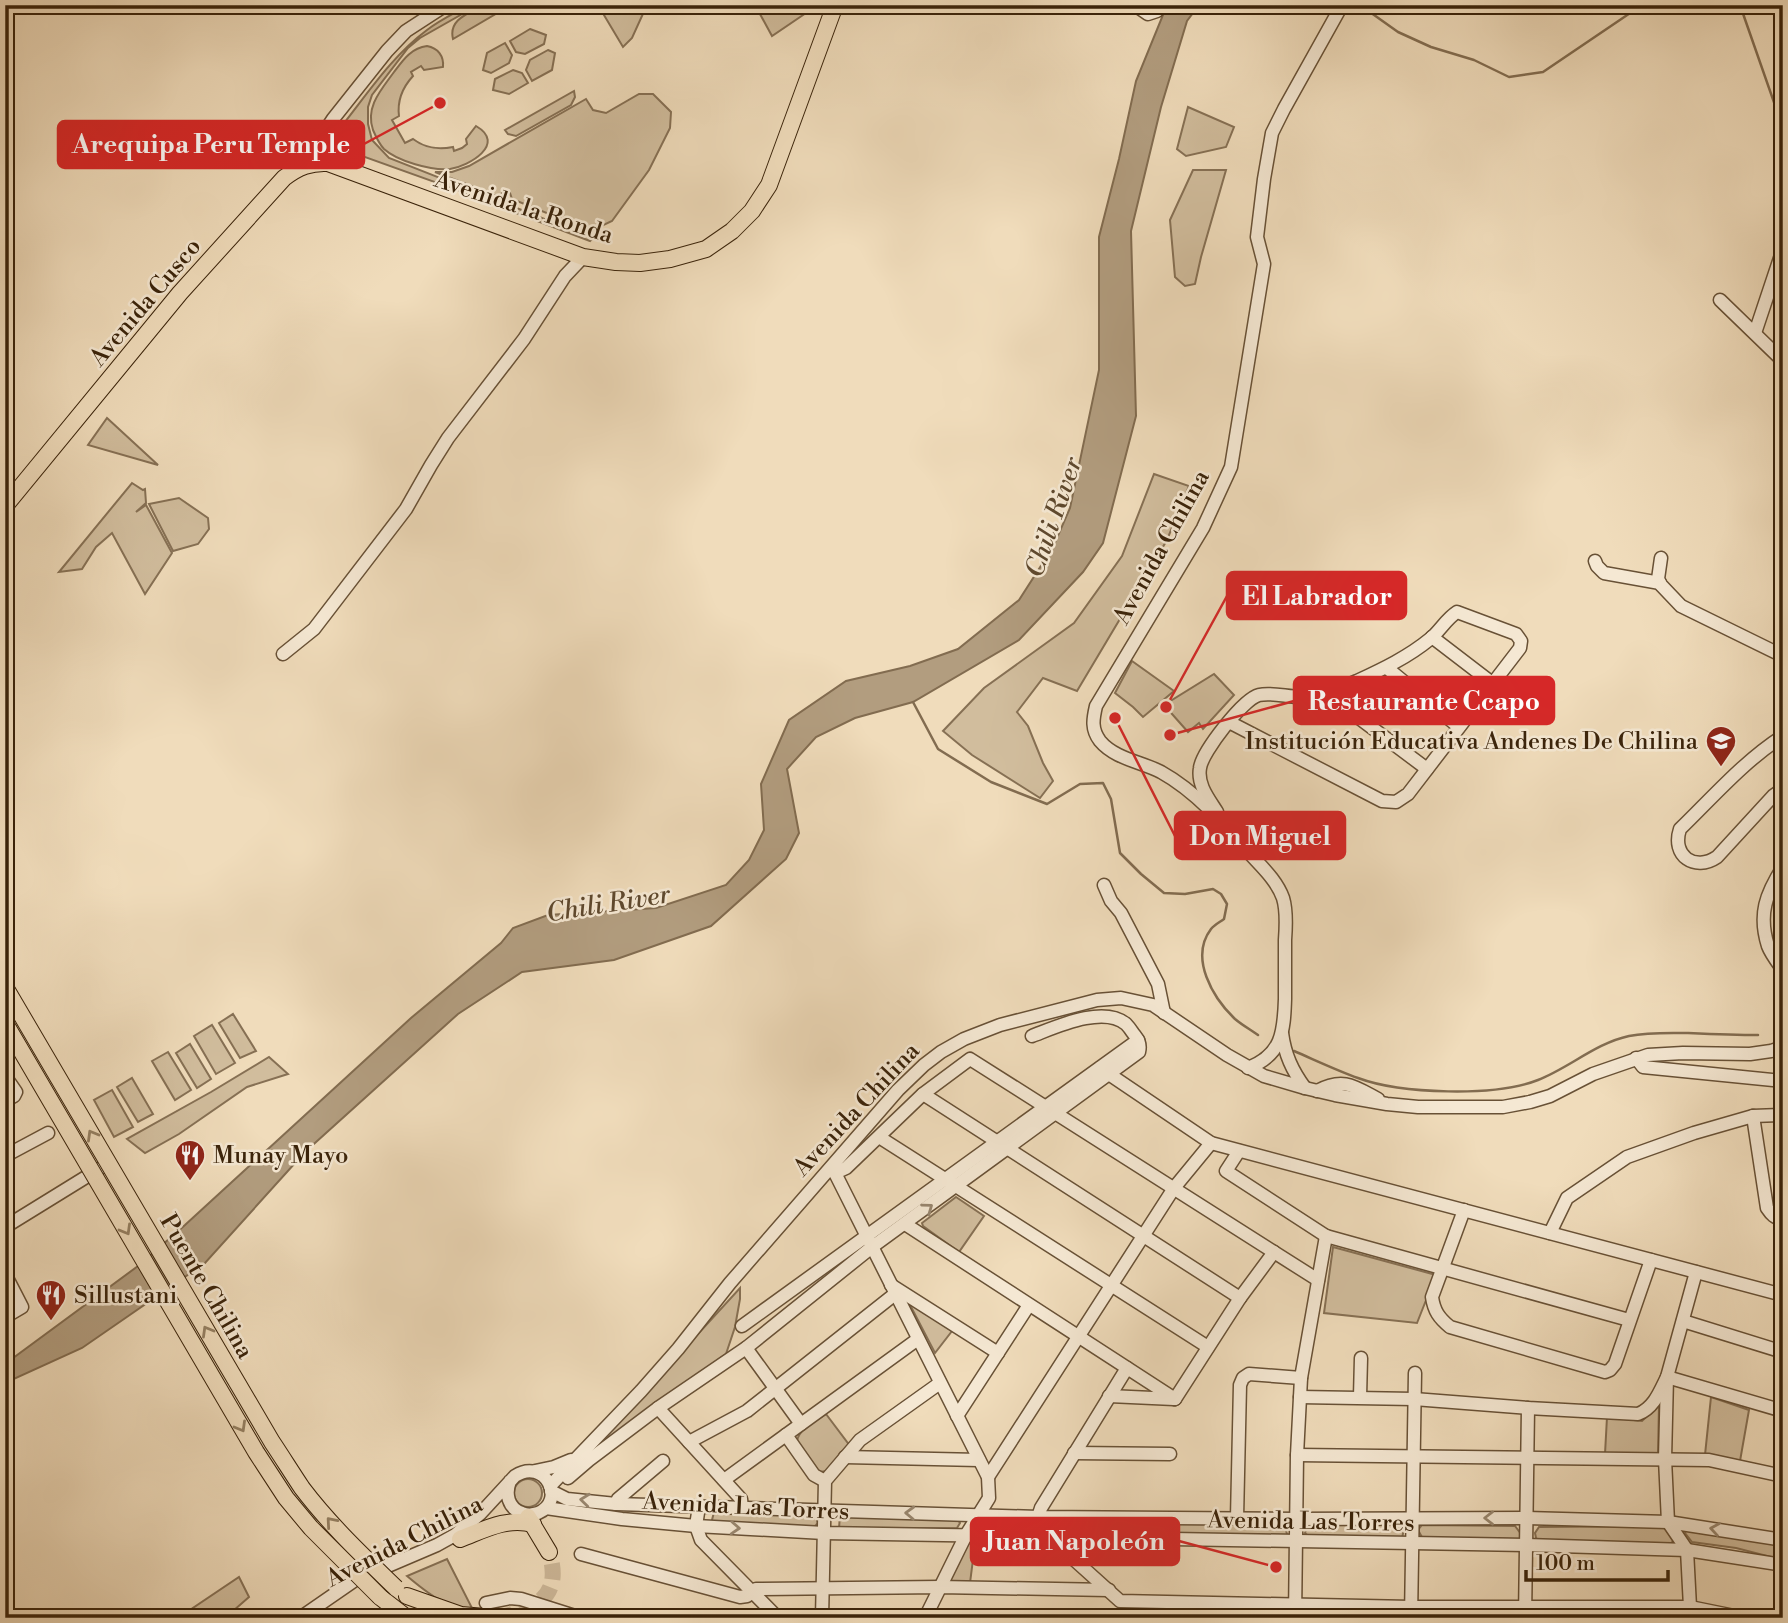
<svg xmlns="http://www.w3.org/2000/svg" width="1788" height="1623" viewBox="0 0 1788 1623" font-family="'Libre Bodoni',serif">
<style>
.green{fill:#d1bd9d;stroke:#867054;stroke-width:2}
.water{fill:#b29d7f;stroke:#826c50;stroke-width:2}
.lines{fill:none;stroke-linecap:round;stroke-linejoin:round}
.stream{stroke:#826c50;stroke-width:2.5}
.major-tunnel{stroke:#ccb798;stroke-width:16;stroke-dasharray:16 8;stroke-linecap:butt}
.minor-casing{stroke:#685136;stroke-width:15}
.major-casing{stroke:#3a230a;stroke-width:18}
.minor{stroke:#f5e8d3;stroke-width:12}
.major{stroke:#f0dcbb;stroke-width:16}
.major-bridge-casing{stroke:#3a230a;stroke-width:18;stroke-linecap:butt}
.major-bridge{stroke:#f0dcbb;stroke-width:16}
.oneway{stroke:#958062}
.oneway2{stroke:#98866e}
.labels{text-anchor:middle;stroke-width:5;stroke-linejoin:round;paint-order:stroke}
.street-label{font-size:24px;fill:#3a230a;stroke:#f5e8d3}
.poi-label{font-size:24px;fill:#3a230a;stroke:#f5e8d3;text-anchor:start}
.water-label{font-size:26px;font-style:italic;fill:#5e482d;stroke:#f5e8d3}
.leader{fill:none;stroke:#d62828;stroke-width:2.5}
.callout-dot{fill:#d62828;stroke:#f5e8d3;stroke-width:2.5}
.callout{fill:#d62828;stroke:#d62828;stroke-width:2.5}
.callout-label{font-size:26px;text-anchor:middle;font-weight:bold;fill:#fff}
</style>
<rect width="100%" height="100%" fill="#f0dcbb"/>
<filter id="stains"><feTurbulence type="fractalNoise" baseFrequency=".00286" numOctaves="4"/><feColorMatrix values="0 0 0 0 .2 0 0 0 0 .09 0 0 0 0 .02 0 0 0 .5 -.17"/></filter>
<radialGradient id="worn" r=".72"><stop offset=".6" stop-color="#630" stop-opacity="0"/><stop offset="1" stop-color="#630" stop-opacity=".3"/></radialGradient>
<g class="green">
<path d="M 469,5 L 478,5 L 420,38 L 408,48 L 372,95 L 368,107 L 368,124 L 372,140 L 389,158 L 593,238 L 590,241 L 461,192 L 460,191 L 348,151 C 341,143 340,138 341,127 C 368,93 392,56 427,30 C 440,20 455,13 469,5 Z"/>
<path d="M 483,5 L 511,5 L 453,39 C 448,19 470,13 483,5 Z"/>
<path d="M 598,5 L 647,5 L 632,38 L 623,47 Z"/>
<path d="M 775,5 L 801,5 L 806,13 L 772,36 L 760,14 Z"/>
<path d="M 530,29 L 546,35 L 544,44 L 525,54 L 516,52 L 510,41 Z"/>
<path d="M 505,43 L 512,55 L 509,63 L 491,73 L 483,70 L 487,53 Z"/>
<path d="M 427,46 C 438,48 444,56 443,67 L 424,70 L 421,66 L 411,72 L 413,76 C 402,88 397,100 399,116 L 392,120 L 405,143 L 413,139 C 425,148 437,150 453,147 L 454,151 L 462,148 L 467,144 L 466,139 L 476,126 C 507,144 469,166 450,169 C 432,171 397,161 384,149 C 379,144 376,137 373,130 C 365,107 381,90 394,72 C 403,60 411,48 427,46 Z"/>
<path d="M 548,50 L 555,53 L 552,70 L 532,81 L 526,70 L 530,60 Z"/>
<path d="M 513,70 L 522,73 L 528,83 L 509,94 L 493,90 L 495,79 Z"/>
<path d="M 574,91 L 575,97 L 571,105 L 516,136 L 508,134 L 505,130 Z"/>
<path d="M 639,94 L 653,94 L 671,112 L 670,128 L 649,170 L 612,221 L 591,231 L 512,199 L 510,193 L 503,191 L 500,197 L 435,172 L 452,172 L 469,166 L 586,99 L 593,110 L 606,113 Z"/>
<path d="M 1188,107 L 1234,127 L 1226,147 L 1186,156 L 1177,149 Z"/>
<path d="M 1193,170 L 1226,170 L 1201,257 L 1195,284 L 1185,286 L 1175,277 L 1170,220 Z"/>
<path d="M 107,418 L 158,465 L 88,445 Z"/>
<path d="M 1154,474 L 1189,486 L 1167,540 L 1077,691 L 1043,678 L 1017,712 L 1028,726 L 1043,763 L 1053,781 L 1040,798 L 972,755 L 943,731 L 984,688 L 1074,623 L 1122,556 Z"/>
<path d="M 132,483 L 143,490 L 145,489 L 146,503 L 136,512 L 146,505 L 172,553 L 145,594 L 112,533 L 96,547 L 82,569 L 59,572 Z"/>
<path d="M 179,498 L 208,518 L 209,529 L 198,544 L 173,551 L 149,504 Z"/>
<path d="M 1132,661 L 1174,691 L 1143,717 L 1133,707 L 1115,693 Z"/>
<path d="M 1214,674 L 1234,695 L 1203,729 L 1199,723 L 1188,732 L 1164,705 Z"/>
<path d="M 233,1014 L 256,1051 L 240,1058 L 219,1023 Z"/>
<path d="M 212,1025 L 235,1063 L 216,1074 L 194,1036 Z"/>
<path d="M 190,1044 L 211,1079 L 197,1088 L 176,1053 Z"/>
<path d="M 168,1052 L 191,1090 L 175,1100 L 152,1061 Z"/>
<path d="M 269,1057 L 288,1074 L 247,1087 L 179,1134 L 145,1153 L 127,1139 L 211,1092 Z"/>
<path d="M 132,1078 L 153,1114 L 138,1122 L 117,1087 Z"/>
<path d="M 112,1090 L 133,1127 L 114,1137 L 94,1100 Z"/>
<path d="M 956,1197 L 984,1216 L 959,1252 L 923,1226 L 922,1223 Z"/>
<path d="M 1333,1247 L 1436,1275 L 1417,1323 L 1324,1313 Z"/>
<path d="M 740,1288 L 740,1299 L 735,1327 L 726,1354 L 589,1453 Z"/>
<path d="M 908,1301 L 952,1331 L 935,1353 Z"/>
<path d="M 1711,1397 L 1749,1410 L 1740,1461 L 1705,1455 Z"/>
<path d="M 1659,1404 L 1658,1455 L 1605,1454 L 1607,1417 L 1642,1421 Z"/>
<path d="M 826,1414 L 850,1446 L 827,1471 L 819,1472 L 797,1441 C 799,1428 816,1421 826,1414 Z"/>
<circle cx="528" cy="1493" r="14"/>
<path d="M 714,1512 L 812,1515 L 816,1517 L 818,1523 L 813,1528 L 711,1524 Z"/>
<path d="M 840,1514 L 958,1520 L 960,1523 L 957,1528 L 839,1529 Z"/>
<path d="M 976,1521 L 1279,1524 L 1285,1527 L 1287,1534 L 1285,1537 L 976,1530 Z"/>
<path d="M 1311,1524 L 1401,1524 L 1404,1528 L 1402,1539 L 1310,1538 L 1305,1533 L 1307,1527 Z"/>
<path d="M 1422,1525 L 1515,1526 L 1521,1534 L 1521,1539 L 1423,1539 L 1418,1530 Z"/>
<path d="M 1666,1526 L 1674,1539 L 1671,1544 L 1539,1540 L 1536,1538 L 1535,1533 L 1539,1527 Z"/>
<path d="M 1687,1528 L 1783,1546 L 1783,1560 L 1736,1548 L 1692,1542 L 1685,1533 Z"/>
<path d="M 965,1543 L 975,1544 L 970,1583 L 945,1581 Z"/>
<path d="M 447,1559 L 473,1610 C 440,1603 432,1597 407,1576 Z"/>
<path d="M 239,1577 L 249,1597 L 225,1618 L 178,1618 Z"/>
</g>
<path class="water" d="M 1167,5 L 1199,5 L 1187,21 L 1161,107 L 1131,231 L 1136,416 L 1103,543 L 1083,572 L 1019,640 L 913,702 L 855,718 L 816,737 L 787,769 L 799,833 L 786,859 L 711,926 L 614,960 L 522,972 L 458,1014 L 305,1152 L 205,1263 L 82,1348 L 5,1383 L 5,1364 L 138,1266 L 185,1225 L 411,1018 L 501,943 L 513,928 L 548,915 L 656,908 L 726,885 L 749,860 L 764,830 L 761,784 L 789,720 L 846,681 L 910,666 L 958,649 L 1019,600 L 1053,547 L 1070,508 L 1099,370 L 1099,237 L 1119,159 L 1136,81 Z"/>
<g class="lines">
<g class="stream">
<path d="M 1360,5 L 1398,32 L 1431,47 L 1474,60 L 1509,77 L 1543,72 L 1642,5"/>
<path d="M 1740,5 L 1783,128"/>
<path d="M 913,702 L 938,749 L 991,782 L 1047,804 L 1080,784 L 1103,783 L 1111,799 L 1120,853 L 1141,874 L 1164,893 L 1185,894 L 1213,889 L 1221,894 L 1227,904 L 1224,919 C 1220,922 1214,925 1211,929 C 1189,958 1213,998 1235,1019 C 1242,1025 1251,1030 1258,1035"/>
<path d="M 1294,1051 C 1315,1060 1336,1070 1358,1078 C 1401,1094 1495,1097 1538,1080 C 1569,1068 1596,1043 1629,1036 C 1649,1032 1669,1033 1688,1033 C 1711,1034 1735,1035 1758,1035"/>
</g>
<path class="major-tunnel" d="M 497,1618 C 536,1609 563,1597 549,1552"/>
<g class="minor-casing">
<g id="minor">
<path d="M 1135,5 L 1148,14 L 1157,11 L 1161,5"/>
<path d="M 302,166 L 333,119 L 387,51 L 406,31 L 446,5"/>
<path d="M 1720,300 L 1783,361"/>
<path d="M 1755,333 L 1783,249"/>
<path d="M 1661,558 L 1658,579 L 1661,585 L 1681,606 L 1783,656"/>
<path d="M 1595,561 L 1597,566 L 1604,573 L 1660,583"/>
<path d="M 1432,637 L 1492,683"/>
<path d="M 283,654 L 314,629 L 406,509 L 431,465 L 448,438 L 524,339 L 565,276 L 583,257"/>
<path d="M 1387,668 L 1459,727"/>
<path d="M 1327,694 L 1427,769"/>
<path d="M 1783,736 C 1744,761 1713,797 1680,829 C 1671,856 1695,872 1717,857 L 1773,796 L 1783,789"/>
<path d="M 1217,812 C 1209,799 1197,785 1200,768 C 1202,752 1243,699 1259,695 C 1272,692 1287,697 1301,697 C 1325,696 1336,690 1357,681 C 1383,669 1408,657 1430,639 C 1440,631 1446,619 1457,612 L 1516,634 L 1521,641 L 1520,648 L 1408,794 L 1396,802 L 1382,801 L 1229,722"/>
<path d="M 1783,867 C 1766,894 1758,914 1768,946 C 1771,954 1778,963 1783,970"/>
<path d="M 1104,885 L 1111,901 L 1121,913 L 1158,984 L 1164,1013"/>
<path d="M 1282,1033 C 1285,1055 1292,1070 1305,1088"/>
<path d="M 1636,1058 L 1643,1067 L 1783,1081"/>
<path d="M 1100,1068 L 1211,1143 L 1783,1295"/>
<path d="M 1248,1068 C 1282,1055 1284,1032 1285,999 C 1285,979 1285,960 1285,940 C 1286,927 1287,911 1283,898 C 1277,881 1263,868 1251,855 C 1225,825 1197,792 1161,772 C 1142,762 1115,759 1100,741 C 1091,729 1093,719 1096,706 L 1203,528 L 1231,467 L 1264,264 L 1257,237 L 1264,179 L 1272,133 L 1284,109 L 1342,5"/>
<path d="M 5,1076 L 16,1092 L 14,1096 L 5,1101"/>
<path d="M 1317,1091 C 1343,1077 1354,1086 1378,1099"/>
<path d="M 923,1094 L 1240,1298"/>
<path d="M 1753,1116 L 1767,1208 C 1771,1214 1775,1219 1783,1219"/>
<path d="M 879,1137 L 1208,1347"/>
<path d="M 1239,1151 L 1226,1171 L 1326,1236 L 1629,1320"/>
<path d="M 5,1156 L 48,1133"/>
<path d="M 832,1167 L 988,1477 L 989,1498 L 966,1535 L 925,1618"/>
<path d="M 835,1173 L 846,1168 L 923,1094 L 970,1059 L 1318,1280"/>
<path d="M 1464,1210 L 1432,1297 C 1434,1311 1439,1318 1450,1327 L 1605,1372 L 1610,1370 L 1615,1364 L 1651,1260"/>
<path d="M 905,1224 L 1175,1399"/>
<path d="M 5,1227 L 99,1169"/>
<path d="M 1550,1233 L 1567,1198 L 1627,1157 L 1694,1133 L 1753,1116 L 1783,1115"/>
<path d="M 5,1274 L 22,1307 L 5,1317"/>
<path d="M 891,1285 L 998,1353"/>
<path d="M 1683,1321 L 1783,1352"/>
<path d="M 742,1326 L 1138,1040"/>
<path d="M 746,1348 L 801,1424"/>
<path d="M 1109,1396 L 1174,1399"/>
<path d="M 1300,1397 L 1414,1399 L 1528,1408 L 1638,1414 C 1654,1408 1660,1391 1667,1377 L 1783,1411"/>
<path d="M 1360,1397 L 1361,1358"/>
<path d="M 1175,1399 L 1240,1298 L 1274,1252"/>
<path d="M 658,1408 L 741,1499 L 742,1508"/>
<path d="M 957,1416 L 1029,1305"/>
<path d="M 786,1435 L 814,1475 L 825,1481"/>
<path d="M 689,1442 L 747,1411 L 895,1294"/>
<path d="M 1074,1453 L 1170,1454"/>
<path d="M 1297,1455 L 1709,1460 L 1783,1476"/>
<path d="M 845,1457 L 979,1460"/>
<path d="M 535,1471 L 554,1467 L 571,1460"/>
<path d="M 988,1477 L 1174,1188 L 1211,1143"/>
<path d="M 568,1478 L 589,1460 L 658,1408 L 746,1348 L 872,1247 L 1139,1052 C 1141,1044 1138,1039 1133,1033 C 1131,1030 1129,1027 1126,1024 C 1103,1005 1056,1027 1032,1036"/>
<path d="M 724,1480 L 918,1339"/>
<path d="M 550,1486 L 641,1391 L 678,1349 L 730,1283 L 898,1090 L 924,1065 L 941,1052 L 964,1039 L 1000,1025 L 1097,1000 L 1121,998 L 1153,1005 L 1227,1055 L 1264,1076 L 1305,1088 L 1335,1095 L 1387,1104 L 1418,1107 L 1503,1107 L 1530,1102 L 1550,1096 L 1593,1074 L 1648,1055 L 1683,1053 L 1750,1054 L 1771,1051 L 1783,1047"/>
<path d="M 551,1491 L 567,1499 L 616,1504 L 1038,1517 L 1297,1519 L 1527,1518 L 1668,1522 L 1783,1540"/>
<path d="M 616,1504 L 618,1499 L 663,1461"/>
<path d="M 699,1506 L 696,1526 L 701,1540 L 778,1618"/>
<path d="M 546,1508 L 622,1519 L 696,1526 L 824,1533 L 1527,1545 L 1687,1550 L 1783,1565"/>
<path d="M 1038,1517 L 1041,1508 L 1127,1368"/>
<path d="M 1237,1518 L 1240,1385 L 1243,1378 L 1249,1374 L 1301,1378"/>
<path d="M 1055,1538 L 1059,1546 L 1120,1601 L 1411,1607 L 1690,1607 L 1744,1618"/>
<path d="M 581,1554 L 740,1597 L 747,1596 L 756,1589 L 940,1587 L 1109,1590"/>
<path d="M 486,1603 L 510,1598 L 521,1599 L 581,1618"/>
<path d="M 300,1618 L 355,1580 L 437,1545 L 455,1535 L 480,1514 L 515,1476 C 545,1457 567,1501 538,1513 C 532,1515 527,1515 522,1513 C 508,1508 505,1494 510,1481"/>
<path d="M 822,1618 L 825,1481 L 860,1440 L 940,1383"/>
<path d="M 1295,1618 L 1297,1455 L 1301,1378 L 1326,1236"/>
<path d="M 1411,1618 L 1415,1373"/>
<path d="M 1525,1618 L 1528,1408"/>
<path d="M 1693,1618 L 1690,1607 L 1687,1550 L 1668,1522 L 1665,1459 L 1667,1377 L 1696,1272"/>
</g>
</g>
<g class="major-casing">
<g id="major">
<path d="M 5,506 L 180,293 L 284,178 C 298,167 311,162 328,163 L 583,257 L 616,262 L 640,263 L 670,259 L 706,249 L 732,231 L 752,211 L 769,185 L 835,5"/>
<path d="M 528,1517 L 549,1552"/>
<path d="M 460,1539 C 484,1530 506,1517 533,1524"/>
<path d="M 407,1596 L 461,1615 L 497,1618"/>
<path d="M 380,1597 L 407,1618"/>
</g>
</g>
<use href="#minor" class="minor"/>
<use href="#major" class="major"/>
<g class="major-bridge-casing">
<g id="major-bridge">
<path d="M 5,987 L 272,1442 C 282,1457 292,1473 302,1488 C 330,1525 363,1556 396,1588"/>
<path d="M 5,1023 L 256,1452 L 286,1498 L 311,1528 L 380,1597"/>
</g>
</g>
<use href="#major-bridge" class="major-bridge"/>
</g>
<defs><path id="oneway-chevron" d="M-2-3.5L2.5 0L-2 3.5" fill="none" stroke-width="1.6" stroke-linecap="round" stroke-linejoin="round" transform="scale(1.75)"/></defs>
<g class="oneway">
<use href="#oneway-chevron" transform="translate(92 1135) rotate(-120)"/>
<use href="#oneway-chevron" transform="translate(126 1230) rotate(60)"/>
<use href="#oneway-chevron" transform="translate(207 1331) rotate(-120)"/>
<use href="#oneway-chevron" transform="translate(241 1427) rotate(60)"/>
<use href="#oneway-chevron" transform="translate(331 1522) rotate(-131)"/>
</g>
<g class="oneway2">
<use href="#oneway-chevron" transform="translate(928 1208) rotate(-36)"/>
<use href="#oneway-chevron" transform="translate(585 1500) rotate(-174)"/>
<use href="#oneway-chevron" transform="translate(910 1513) rotate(-178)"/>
<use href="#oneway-chevron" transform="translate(1489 1518) rotate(180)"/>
<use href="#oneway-chevron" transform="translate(735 1528) rotate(3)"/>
<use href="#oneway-chevron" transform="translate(1715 1529) rotate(-171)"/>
</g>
<defs>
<g id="school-pin" transform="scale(1.575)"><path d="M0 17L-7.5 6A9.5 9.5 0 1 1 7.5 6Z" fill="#8f2418" stroke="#f5e8d3"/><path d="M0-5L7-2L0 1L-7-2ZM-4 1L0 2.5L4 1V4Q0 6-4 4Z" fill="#fff"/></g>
<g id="restaurant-pin" transform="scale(1.575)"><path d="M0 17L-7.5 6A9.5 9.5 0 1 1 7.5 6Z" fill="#8f2418" stroke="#f5e8d3"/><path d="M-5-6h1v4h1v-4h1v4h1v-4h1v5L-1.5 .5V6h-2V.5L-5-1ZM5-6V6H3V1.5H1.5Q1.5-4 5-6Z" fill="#fff"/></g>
</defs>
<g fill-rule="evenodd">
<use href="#school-pin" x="1721" y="741"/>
<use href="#restaurant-pin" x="190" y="1155"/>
<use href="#restaurant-pin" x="51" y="1295"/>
</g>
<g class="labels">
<g class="street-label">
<text transform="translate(524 207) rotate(18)" y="8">Avenida la Ronda</text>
<text transform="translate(145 302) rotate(-50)" y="8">Avenida Cusco</text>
<text transform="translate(1161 547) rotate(-61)" y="8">Avenida Chilina</text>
<text transform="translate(856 1109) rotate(-47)" y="8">Avenida Chilina</text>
<text transform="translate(207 1286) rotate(60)" y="8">Puente Chilina</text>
<text transform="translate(746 1506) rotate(3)" y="8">Avenida Las Torres</text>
<text transform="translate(1311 1521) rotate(1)" y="8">Avenida Las Torres</text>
<text transform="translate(404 1541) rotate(-27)" y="8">Avenida Chilina</text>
</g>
<g class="poi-label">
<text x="1698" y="749" text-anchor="end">Institución Educativa Andenes De Chilina</text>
<text x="213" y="1163">Munay Mayo</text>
<text x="74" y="1303">Sillustani</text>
</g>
<g class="water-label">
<text transform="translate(1053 517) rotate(-71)" y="9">Chili River</text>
<text transform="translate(608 903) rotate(-9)" y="9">Chili River</text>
</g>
</g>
<path class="leader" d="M440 103L364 144M1166 707L1227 596M1170 735L1294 701M1115 718L1175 836M1276 1567L1179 1541"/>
<g class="callout-dot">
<circle cx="440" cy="103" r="7"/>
<circle cx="1166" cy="707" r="7"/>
<circle cx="1170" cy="735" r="7"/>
<circle cx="1115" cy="718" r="7"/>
<circle cx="1276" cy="1567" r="7"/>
</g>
<g class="callout">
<rect x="58" y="121" width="306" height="47" rx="7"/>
<rect x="1227" y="572" width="179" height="47" rx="7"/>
<rect x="1294" y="677" width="260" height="47" rx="7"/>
<rect x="1175" y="812" width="170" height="47" rx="7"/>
<rect x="971" y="1518" width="208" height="47" rx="7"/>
</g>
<g class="callout-label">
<text x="211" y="153">Arequipa Peru Temple</text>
<text x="1317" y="605">El Labrador</text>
<text x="1424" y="710">Restaurante Ccapo</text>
<text x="1260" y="845">Don Miguel</text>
<text x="1075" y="1550">Juan Napoleón</text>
</g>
<rect width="1788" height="1623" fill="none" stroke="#f0dcbb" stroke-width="28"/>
<rect x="7" y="7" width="1774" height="1609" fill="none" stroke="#3a230a" stroke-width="3.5"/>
<rect x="14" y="14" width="1760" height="1595" fill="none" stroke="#3a230a" stroke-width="2"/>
<path d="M1526 1570v10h142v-10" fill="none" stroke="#3a230a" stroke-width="3.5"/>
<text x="1536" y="1570" font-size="21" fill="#3a230a" stroke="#f5e8d3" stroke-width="5" paint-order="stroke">100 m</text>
<rect width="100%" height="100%" filter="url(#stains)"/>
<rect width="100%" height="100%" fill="url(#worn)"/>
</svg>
